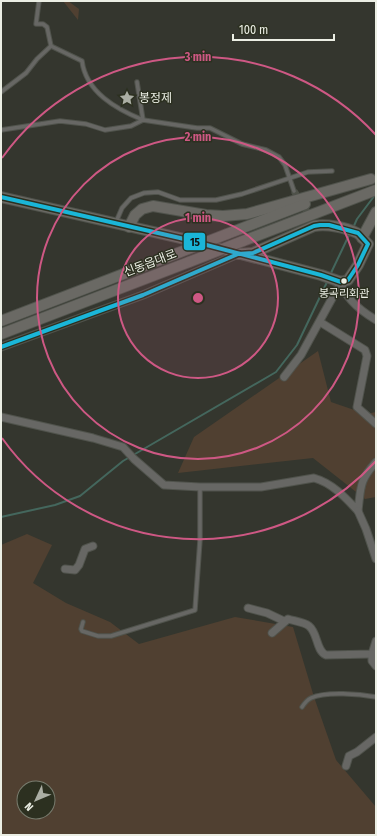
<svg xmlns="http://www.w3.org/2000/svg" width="377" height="836" viewBox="0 0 377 836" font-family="'Fira Sans Condensed','Noto Sans KR',sans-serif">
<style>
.green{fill:#504031;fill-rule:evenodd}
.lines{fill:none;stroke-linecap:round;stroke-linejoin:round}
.stream{stroke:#44675d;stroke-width:2}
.street-tunnel{stroke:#4f5249;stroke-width:7;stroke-dasharray:7 3.5;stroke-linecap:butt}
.lane-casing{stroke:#50534c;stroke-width:5.5}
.street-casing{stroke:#50534c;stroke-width:9}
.secondary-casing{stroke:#50534c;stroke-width:12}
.lane{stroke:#676764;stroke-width:3.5}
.street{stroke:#676764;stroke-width:7}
.secondary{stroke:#6a6964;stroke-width:10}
.secondary-bridge-casing{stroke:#50534c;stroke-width:12;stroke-linecap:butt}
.secondary-bridge{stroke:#6a6964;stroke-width:10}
.bus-1-casing{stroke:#2c3020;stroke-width:7}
.bus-1{stroke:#1ab6d8;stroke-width:4}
.ring{fill:none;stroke:#ce5884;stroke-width:2}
.bus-dot{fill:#ebeee4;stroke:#2c3020;stroke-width:1.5}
.labels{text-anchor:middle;stroke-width:3;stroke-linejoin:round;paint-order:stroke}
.bus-label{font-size:11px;fill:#ebeee4;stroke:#2c3020}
.poi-label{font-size:12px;fill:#ebeee4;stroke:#2c3020;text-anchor:start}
.street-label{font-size:12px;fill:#ebeee4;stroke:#2c3020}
.centre{fill:#ce5884;stroke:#2c3020;stroke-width:2}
.ring-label{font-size:12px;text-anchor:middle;font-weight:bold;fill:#ce5884;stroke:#2c3020;stroke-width:3;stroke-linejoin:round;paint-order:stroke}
.line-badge{stroke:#2c3020;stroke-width:1.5}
.pale-badge-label{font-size:11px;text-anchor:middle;font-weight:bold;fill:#111}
</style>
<rect width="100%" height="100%" fill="#34362e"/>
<g class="green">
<path d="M 63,1 L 68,1 L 79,9 L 78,20 Z"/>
<path d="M 318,351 L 331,402 L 366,414 L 376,412 L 376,497 L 365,499 L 313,458 L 178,473 L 194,437 Z"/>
<path d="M 27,534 L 52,545 L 33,583 L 66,603 L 110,622 L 139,644 L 235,617 L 293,627 L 314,697 L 336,760 L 376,807 L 376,835 L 1,835 L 1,545 ZM 24,788 L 48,788 L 48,812 L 24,812 Z"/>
</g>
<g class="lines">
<g class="stream">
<path d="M 353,228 L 357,219 L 375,195"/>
<path d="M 330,275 L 350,233"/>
<path d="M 1,517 L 55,505 L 80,496 L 123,461 L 276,372 L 297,345 L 328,280"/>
</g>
<path class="street-tunnel" d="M 294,191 L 311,218"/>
<g class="lane-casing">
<g id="lane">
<path d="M 39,1 L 36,24 L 43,24 L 47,27 L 51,46"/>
<path d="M 51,46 L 82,61 C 86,92 116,109 143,120"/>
<path d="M 137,82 L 143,120"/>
<path d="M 1,92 L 26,73 L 37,59 L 51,46"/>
<path d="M 1,130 L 60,121 L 86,124 L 105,130 L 131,126 L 143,120 L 197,128 L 210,128 L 242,144 L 266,150 L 279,157 L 285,165 L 294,191"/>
<path d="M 116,222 L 122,208 L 131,198 L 144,193 L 158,192 L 180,200 L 216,200 L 242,194 L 308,172 L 332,171"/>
<path d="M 83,622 L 81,629 L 82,631 L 98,636 L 111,636 L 195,610 L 200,540 L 200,487"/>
<path d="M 302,707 C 304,704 307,700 311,698 C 326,691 360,694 376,697"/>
</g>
</g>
<g class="street-casing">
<g id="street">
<path d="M 341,282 C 345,299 361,311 376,320"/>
<path d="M 320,322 L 365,350 L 367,356 L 357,407 L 376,424"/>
<path d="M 1,347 L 143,295 L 238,254"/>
<path d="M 284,377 L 301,355 L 341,282"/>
<path d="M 1,417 L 93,438 L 123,447 L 134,459 L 164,485 L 200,487 L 261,487 L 314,478 C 332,483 345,497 358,511 C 361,487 359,481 376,462"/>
<path d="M 358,511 L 366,529 L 376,559"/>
<path d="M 65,569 L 75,570 L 79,565 L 85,549 L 93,546"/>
<path d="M 248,608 L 267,613 L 284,621"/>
<path d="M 272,633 L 288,619 C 294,621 304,622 309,626 C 318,633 316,651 326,655 L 372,654 L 376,641"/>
<path d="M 372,654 L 372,661 L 376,666"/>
<path d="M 346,766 L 349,756 L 357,752 L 376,737"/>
</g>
</g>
<g class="secondary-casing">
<g id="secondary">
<path d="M 1,197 L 180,238 L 321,275 L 341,282 L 348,280 L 358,265 L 368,244 C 365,241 361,235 357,233 C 345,227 327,224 314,226 L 253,253 L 238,254"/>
<path d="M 129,227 L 135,215 L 142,209 L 153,206 L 206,215 L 223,216 L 247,214 L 371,179"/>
<path d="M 227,234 L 305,204"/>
<path d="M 362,238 L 376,212"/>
<path d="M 243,241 L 376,190"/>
<path d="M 1,321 L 178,253"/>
<path d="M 1,334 L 189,262"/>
</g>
</g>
<use href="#lane" class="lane"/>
<use href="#street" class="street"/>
<use href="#secondary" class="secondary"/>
<g class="secondary-bridge-casing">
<g id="secondary-bridge">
<path d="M 178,253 L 227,234"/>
<path d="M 189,262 L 243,241"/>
</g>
</g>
<use href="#secondary-bridge" class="secondary-bridge"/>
<g class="bus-1-casing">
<path id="bus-1" d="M 1,197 L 180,238 L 321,275 L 341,282 L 348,280 L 358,265 L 368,244 L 358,233 L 329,225 L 320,225 L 314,226 L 253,253 L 238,254 L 143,295 L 1,347"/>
</g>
<use href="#bus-1" class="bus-1"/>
</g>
<circle cx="198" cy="298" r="80" fill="#ce5884" fill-opacity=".12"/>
<g class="ring">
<circle cx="198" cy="298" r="80"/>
<circle cx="198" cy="298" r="161"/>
<path d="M376 461A241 241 0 0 1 2 438M2 158A241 241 0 0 1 376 135"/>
</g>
<defs>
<g id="sight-bare" transform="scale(1.2)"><path d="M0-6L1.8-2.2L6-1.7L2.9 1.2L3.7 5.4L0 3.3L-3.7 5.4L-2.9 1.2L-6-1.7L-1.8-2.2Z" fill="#abaea4" stroke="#2c3020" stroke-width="2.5" paint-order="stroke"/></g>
</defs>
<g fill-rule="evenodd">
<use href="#sight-bare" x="127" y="98"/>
</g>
<circle class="bus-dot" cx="344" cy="281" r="3.5"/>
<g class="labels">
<g class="bus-label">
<text x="344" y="297">봉곡리회관</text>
</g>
<g class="poi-label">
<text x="139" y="102">봉정제</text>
</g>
<g class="street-label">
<text transform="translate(150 263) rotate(-21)" y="4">신동읍대로</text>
</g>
</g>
<circle cx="198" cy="298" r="6" class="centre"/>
<g class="ring-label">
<text x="198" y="61">3 min</text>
<text x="198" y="141">2 min</text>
<text x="198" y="222">1 min</text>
</g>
<rect class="line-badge" x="183" y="232" width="23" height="19" rx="4" fill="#1ab6d8"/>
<g class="pale-badge-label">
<text x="195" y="246">15</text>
</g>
<rect width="377" height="836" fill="none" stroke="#ebeee4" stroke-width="4"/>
<g transform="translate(36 800) rotate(226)"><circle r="19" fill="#2c3020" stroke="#787c6e"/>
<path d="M0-3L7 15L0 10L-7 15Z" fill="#abaea4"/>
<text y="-6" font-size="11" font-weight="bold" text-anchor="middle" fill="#ebeee4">N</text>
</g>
<path d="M233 34v6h101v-6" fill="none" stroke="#ebeee4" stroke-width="2"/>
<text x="239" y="34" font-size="12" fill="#ebeee4" stroke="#2c3020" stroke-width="3" paint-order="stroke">100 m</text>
</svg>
